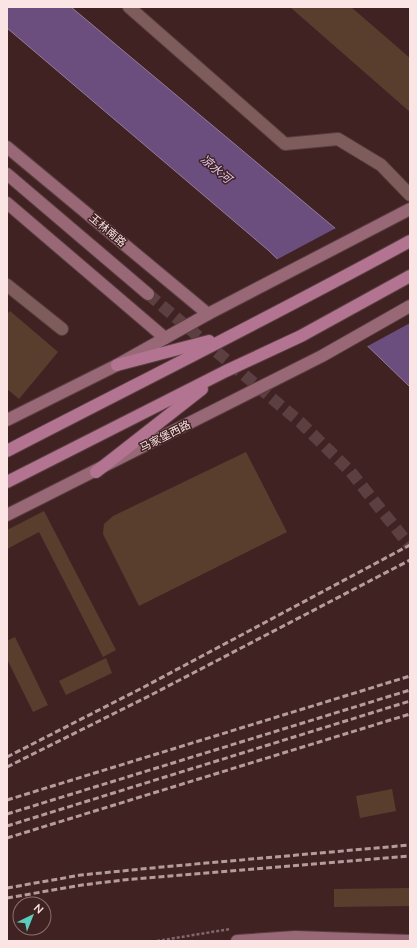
<svg xmlns="http://www.w3.org/2000/svg" width="417" height="948" viewBox="0 0 417 948" font-family="Mulish,'Noto Sans SC',sans-serif">
<style>
.water{fill:#6b4e7d;stroke:#967b9c}
.pier{fill:#402223}
.building{fill:#593e2e}
.lines{fill:none;stroke-linecap:round;stroke-linejoin:round}
.secondary-tunnel{stroke:#5c3f40;stroke-width:12;stroke-dasharray:12 6;stroke-linecap:butt}
.street-casing{stroke:#583e40;stroke-width:14}
.secondary-casing{stroke:#583e40;stroke-width:14}
.primary-casing{stroke:#583e40;stroke-width:14}
.path{stroke:#826768;stroke-width:2.5;stroke-dasharray:3 2;stroke-linecap:butt}
.street{stroke:#7f5c5c;stroke-width:12}
.secondary{stroke:#986876;stroke-width:12}
.primary{stroke:#b27490;stroke-width:12}
.rail{stroke:#b59c9c;stroke-width:3;stroke-dasharray:6 3;stroke-linecap:butt}
.labels{text-anchor:middle;stroke-width:3;stroke-linejoin:round;paint-order:stroke}
.street-label{font-size:11px;fill:#fae4e4;stroke:#402223}
.water-label{font-size:12px;font-style:italic;fill:#e3c9f5;stroke:#402223}
</style>
<rect width="100%" height="100%" fill="#402223"/>
<path class="water" d="M 7,7 L 71,7 L 410,291 L 410,387 L 268,250 L 7,28 Z"/>
<path class="pier" d="M 336,228 L 410,289 L 410,323 L 366,347 L 276,260 Z"/>
<g class="building">
<path d="M 290,7 L 351,7 L 410,58 L 410,112 Z"/>
<path d="M 10,311 L 58,352 L 19,399 L 7,389 L 7,314 Z"/>
<path d="M 246,452 L 287,532 L 139,606 L 103,534 L 104,524 L 113,516 Z"/>
<path d="M 44,511 L 116,650 L 103,657 L 39,532 L 7,549 L 7,530 Z"/>
<path d="M 15,637 L 48,705 L 33,712 L 7,659 L 7,641 Z"/>
<path d="M 106,658 L 112,673 L 66,695 L 59,681 Z"/>
<path d="M 392,789 L 396,811 L 360,818 L 356,796 Z"/>
<path d="M 410,888 L 410,906 L 334,907 L 334,889 Z"/>
</g>
<g class="lines">
<path class="secondary-tunnel" d="M 148,294 L 300,422 L 350,471 L 410,546"/>
<g class="street-casing">
<g id="street">
<path d="M 129,7 L 285,144 L 338,139 L 381,165 L 410,195"/>
<path d="M 7,285 L 62,329"/>
</g>
</g>
<g class="secondary-casing">
<g id="secondary">
<path d="M 7,147 L 208,314"/>
<path d="M 7,174 L 148,294"/>
<path d="M 7,203 L 165,338"/>
<path d="M 7,420 L 117,365 L 208,314 L 410,209"/>
<path d="M 7,515 L 322,356 L 410,306"/>
<path d="M 237,941 L 295,937 L 410,941"/>
</g>
</g>
<g class="primary-casing">
<g id="primary">
<path d="M 117,365 L 209,341"/>
<path d="M 7,451 C 142,381 277,314 410,241"/>
<path d="M 96,472 L 202,389"/>
<path d="M 7,482 L 226,371 L 301,336 L 410,276"/>
</g>
</g>
<path class="path" d="M 157,941 L 230,929"/>
<use href="#street" class="street"/>
<use href="#secondary" class="secondary"/>
<use href="#primary" class="primary"/>
<g class="rail">
<path d="M 7,757 L 144,687 L 410,545"/>
<path d="M 7,767 L 149,696 L 410,560"/>
<path d="M 7,800 L 410,676"/>
<path d="M 7,814 L 410,690"/>
<path d="M 7,826 L 410,701"/>
<path d="M 7,838 L 410,714"/>
<path d="M 7,888 L 81,875 L 162,867 L 410,845"/>
<path d="M 7,898 L 82,885 L 123,880 L 410,856"/>
</g>
</g>
<g class="labels">
<g class="street-label">
<text transform="translate(108 230) rotate(40)" y="4">玉林南路</text>
<text transform="translate(165 436) rotate(-27)" y="4">马家堡西路</text>
</g>
<g class="water-label">
<text transform="translate(216 169) rotate(40)" y="4">凉水河</text>
</g>
</g>
<rect width="417" height="948" fill="none" stroke="#fae4e4" stroke-width="16"/>
<g transform="translate(32 916) rotate(43)"><circle r="19" fill="#402223" stroke="#8a7070"/>
<path d="M0-3L7 15L0 10L-7 15Z" fill="#59cebf"/>
<text y="-6" font-size="11" font-weight="bold" text-anchor="middle" fill="#fae4e4">N</text>
</g>
</svg>
